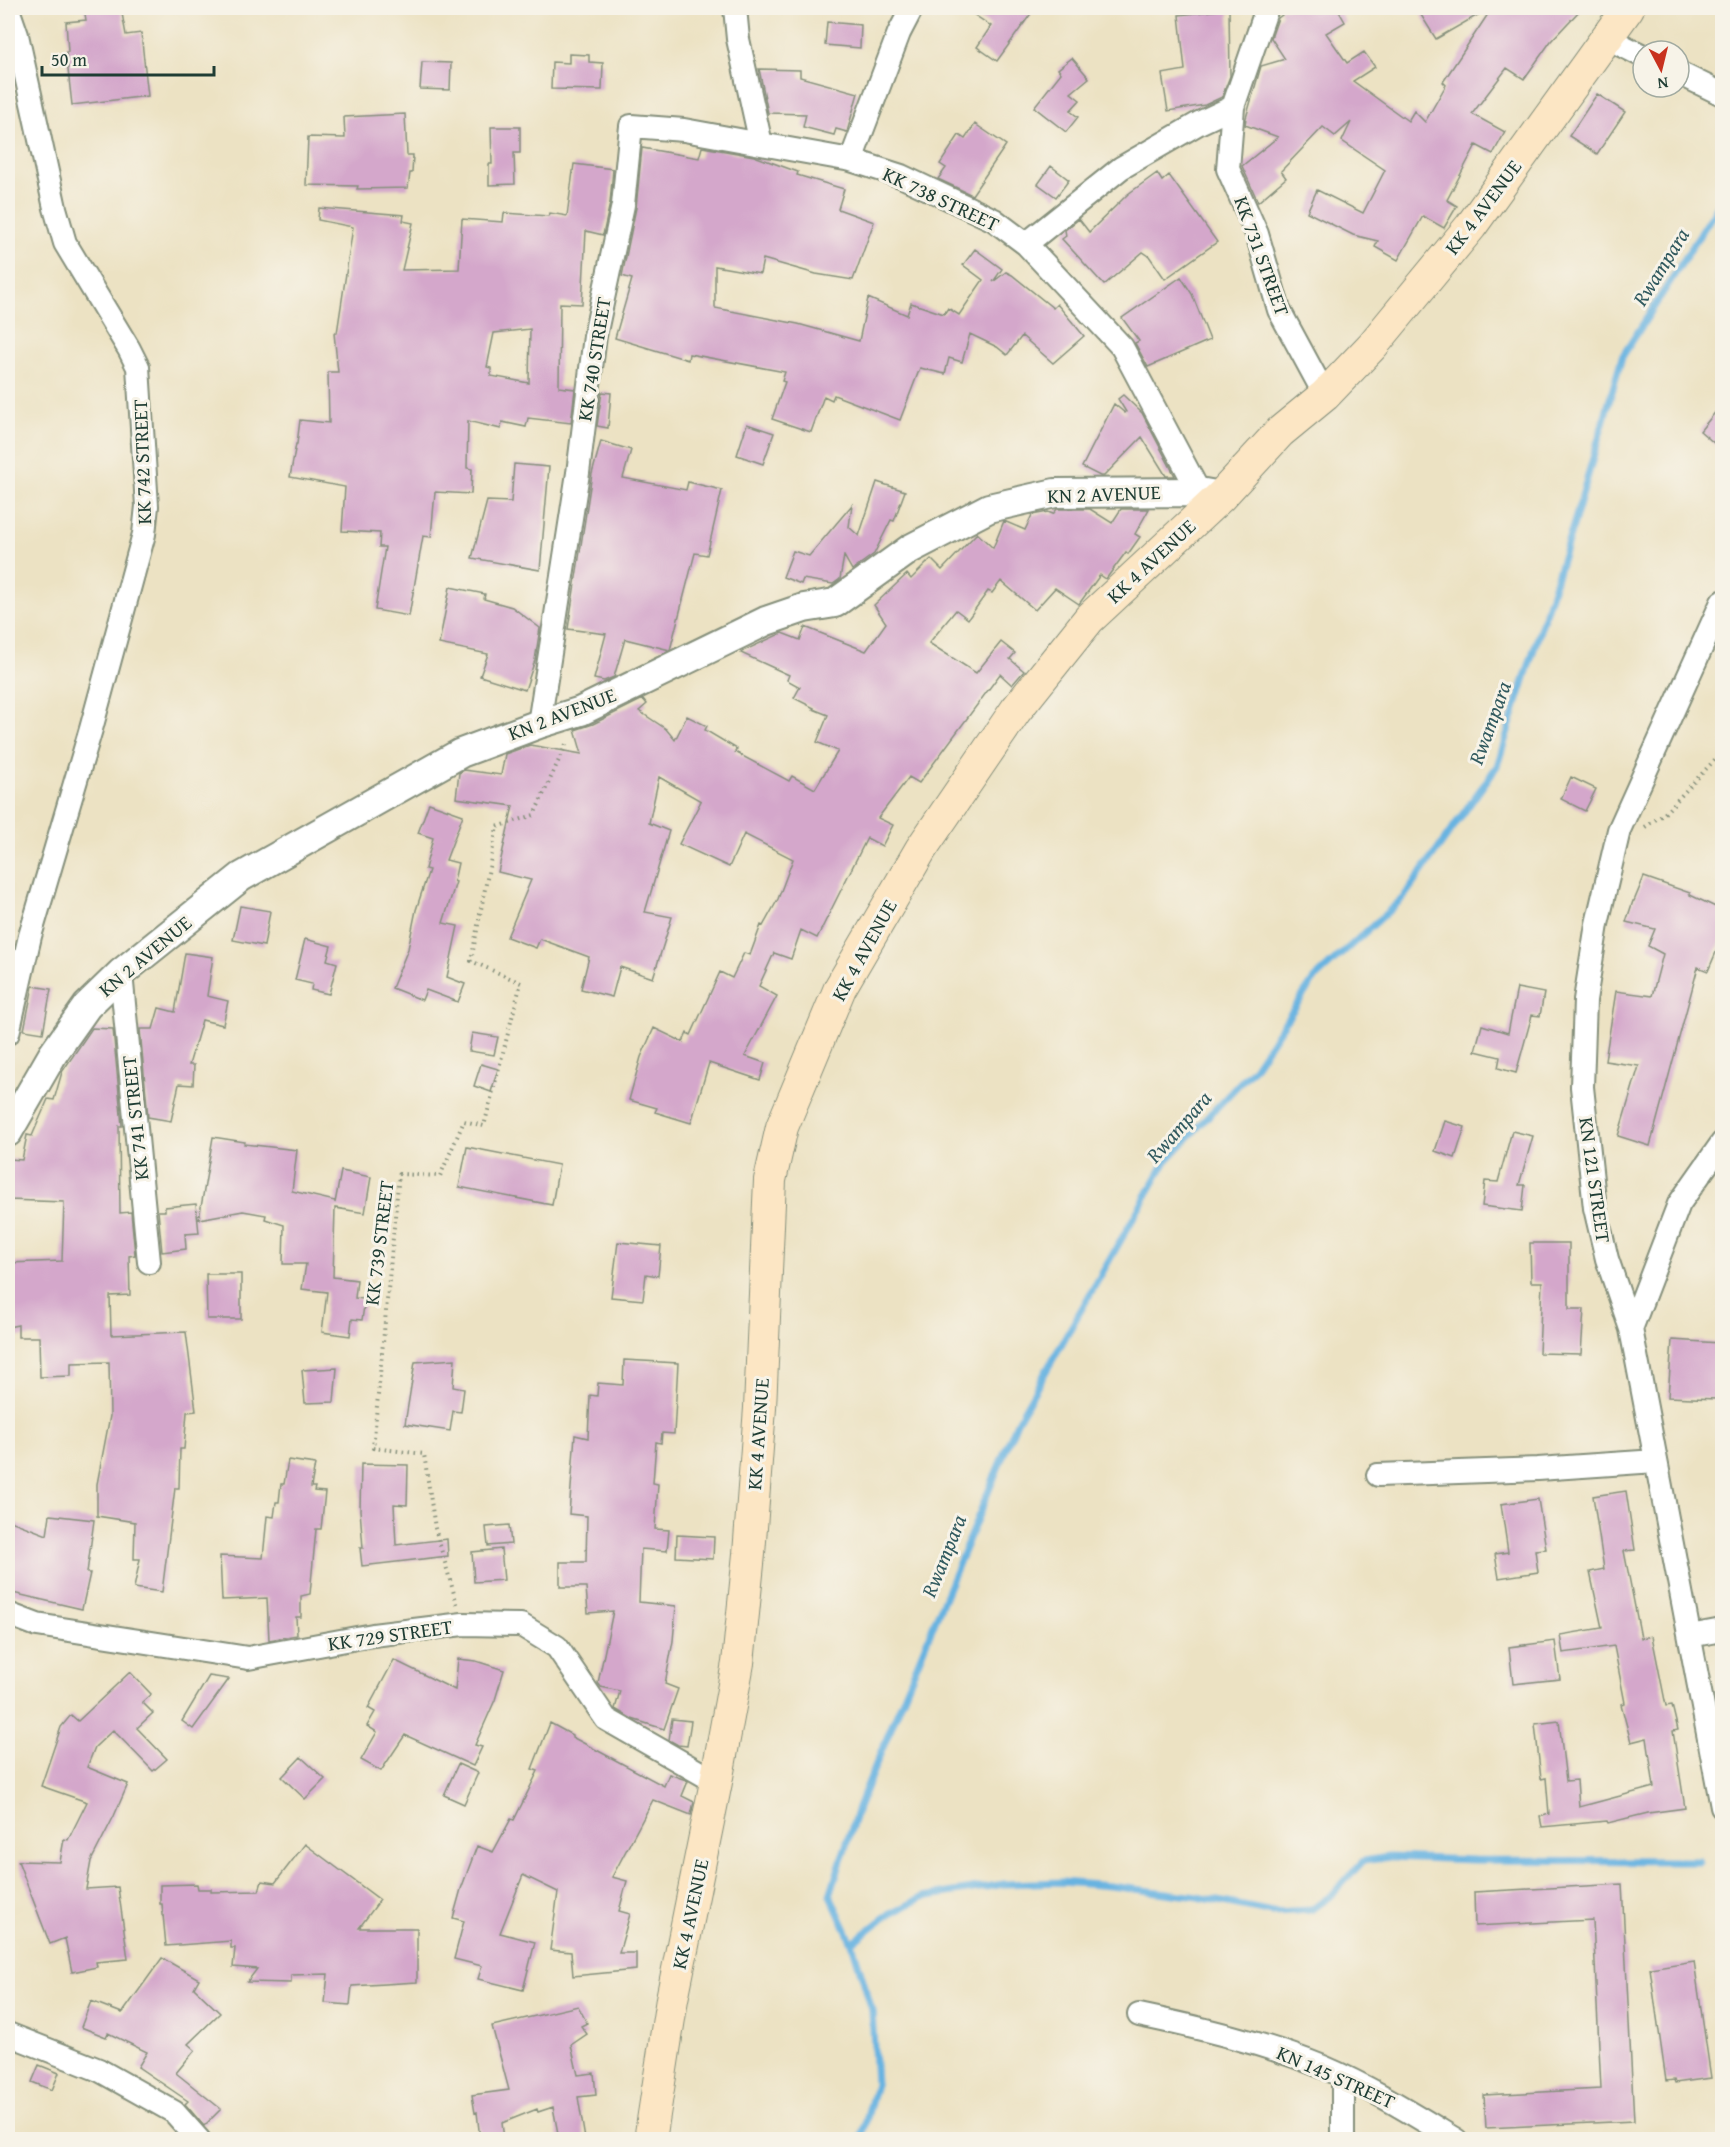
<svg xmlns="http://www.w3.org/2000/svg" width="1730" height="2147" font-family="'Gentium Book Plus',serif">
	<rect width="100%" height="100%" fill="#f7f3e8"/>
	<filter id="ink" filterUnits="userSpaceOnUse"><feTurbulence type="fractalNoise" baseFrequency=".0167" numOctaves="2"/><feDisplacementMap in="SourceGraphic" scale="12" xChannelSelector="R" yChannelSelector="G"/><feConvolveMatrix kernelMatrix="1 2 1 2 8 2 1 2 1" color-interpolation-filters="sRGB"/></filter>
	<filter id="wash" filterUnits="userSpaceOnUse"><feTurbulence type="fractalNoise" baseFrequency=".008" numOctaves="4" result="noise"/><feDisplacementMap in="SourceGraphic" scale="24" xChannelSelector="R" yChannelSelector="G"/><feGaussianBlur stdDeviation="1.35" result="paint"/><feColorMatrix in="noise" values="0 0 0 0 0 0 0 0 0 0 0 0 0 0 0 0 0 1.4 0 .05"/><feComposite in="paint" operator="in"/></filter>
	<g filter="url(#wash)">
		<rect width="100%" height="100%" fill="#ece2c3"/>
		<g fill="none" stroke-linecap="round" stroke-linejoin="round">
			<path stroke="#68b3e1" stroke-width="7" d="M852 1943 885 1917 923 1897 1004 1884 1062 1882 1110 1886 1198 1897 1273 1912 1311 1910 1333 1894 1363 1861 1389 1857 1474 1860 1699 1861
				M861 2140 876 2084 872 2010 852 1943 830 1895 858 1808 1017 1422 1166 1161 1254 1068 1314 979 1403 898 1497 766 1578 510 1622 357 1722 200"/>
		</g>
		<g id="blocks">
			<path fill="#d4a7cb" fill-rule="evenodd" d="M84 8H121L126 35 141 33 148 96 72 105 66 52H68L66 22 86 20Z
				M964 8H1035L997 61 977 47 991 26Z
				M1280 8H1337L1345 22 1326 33 1347 63 1364 52 1375 67 1353 81 1408 121 1414 111 1425 122 1446 85 1443 82 1492 8H1582L1551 41 1524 79 1507 68 1472 114 1505 132 1493 154 1476 145 1447 200 1457 206 1444 228 1423 216 1398 260 1375 247 1378 241 1353 235 1307 212 1317 190 1363 213 1385 170 1342 141 1351 122 1335 136 1323 127 1281 171 1286 178 1258 202 1242 166 1278 137 1245 125 1246 118 1261 66 1285 59 1271 38 1278 18 1282 15Z
				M1432 8H1490L1436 39 1421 15Z
				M1229 9 1230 76 1222 97 1205 105 1168 111 1162 74 1185 70 1179 15Z
				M827 22 861 25 860 48 825 45Z
				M569 54 589 55V62L603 63 602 90 551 89 552 62 569 63Z
				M1072 58 1089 78 1071 93 1080 100 1070 111 1078 117 1066 132 1034 107 1061 73 1058 69Z
				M422 62 451 63 450 90 420 89Z
				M759 69 800 70V77L858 93 847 132 836 129 834 135 803 127 806 114 768 113Z
				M1597 94 1625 112 1597 154 1569 136Z
				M405 114 407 155H413L412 173H410L408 188 357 189 358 186 306 185 308 137 345 138 344 117Z
				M975 124 1006 145 972 195 938 179 946 168 940 164 959 135 965 139Z
				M491 127H520V153H514L515 184 489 185V164H492Z
				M702 147 754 156 798 172 797 175 844 189 838 209 874 222 853 280 816 274 763 259 760 274 715 266V308L798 324 859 341 868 298 907 315 911 303 944 314 948 308 959 315 983 280 963 265 975 249 1002 269 993 282 1006 272 1012 275 1053 308 1057 304 1084 336 1053 363 1022 336 1007 355 997 347 970 334 962 362 949 358 945 374 920 368 900 420 834 395 832 400 824 396 811 432 772 419 785 382 782 381 785 372 689 354 688 360 615 338 632 279 622 276 636 208 642 148 699 158Z
				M574 164 613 169 610 203 603 235 586 231 582 304 560 303 559 387 575 389 571 423 528 418 526 427 502 422 501 429 468 421 467 468 472 469 471 494 435 492 431 537 423 536 409 616 375 610 385 547H379L380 533 342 531 345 487 290 477 296 444H297L300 420 329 423 328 372H338L334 333H337L353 227 318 220 319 208 404 215 403 221 413 223 402 270 459 269 462 219 503 222 504 213 549 216 550 213 567 216ZM530 329 529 383 491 376V368L487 367 494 333Z
				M1051 166 1069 180 1056 197 1038 184Z
				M1157 173 1162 181 1169 175 1217 242 1165 279 1149 256 1143 252 1104 285 1062 239 1066 236 1065 230 1079 219 1089 232 1128 194Z
				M1181 277 1192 294 1210 340 1148 367 1135 343 1139 341 1122 318Z
				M602 392 611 393 608 428 597 426Z
				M1123 395 1142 413 1175 476H1166L1142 437 1104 476H1100L1082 467 1114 404 1125 413 1126 412 1118 399Z
				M1722 404V450L1700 431Z
				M747 424 774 433 763 464 737 455Z
				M601 441 631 450 623 478 686 490 688 482 722 490 707 555 695 553 670 650 625 639 614 677 604 681 594 679 606 634 568 629 592 474Z
				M514 464 549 467 540 570 472 558 487 501 511 502Z
				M877 482 905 491 894 521 891 520 874 554 852 570 844 556 840 579 833 584 803 579 801 584 783 577 793 551 809 556 852 505 849 527 859 536Z
				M1057 509H1090L1112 523 1121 509H1149L1135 534 1140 537 1128 554 1126 552 1106 579 1100 575 1079 604 1055 588 1035 610 1001 581 992 593 988 591 968 619 956 610 929 643 976 673 1001 642 1015 653 1010 659 1024 671 1012 685 1000 674 919 783 909 777 878 818 893 825 882 846 867 838 817 938 801 930 791 959 774 953 759 986 777 996 745 1056 765 1063 760 1080 709 1063 691 1123 655 1112 657 1108 629 1100 641 1057 654 1028 683 1042 687 1033 691 1035 720 972 732 978 744 953 750 955 761 925 763 926 778 899 793 859 744 834 729 867 679 844 701 801 659 777 649 823 669 831 645 912 672 917 653 978 620 967 612 997 581 989 589 957 540 939 536 948 507 937 531 880 498 872 513 806 456 798 459 773 464 770 501 775 505 754 530 745 582 754 575 730 593 724 643 699 647 704 639 711 666 729 675 740 687 716 707 726 705 730 737 749 735 752 789 781 792 776 815 789 838 751 817 742 828 715 813 709 814 708 794 698 800 687 787 680 789 675 741 653 743 651 782 633 800 640 805 627 866 651 886 623 874 605 907 574 911 579 931 559 942 570 977 533 993 548 1004 521 1025 530 1032 515 1048 512 1053 514Z
				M450 587 485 594 484 599 512 607 540 628 535 660 525 690 480 676 488 654 439 644Z
				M1571 777 1596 789 1585 811 1561 799Z
				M429 803 463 815 446 860 458 863 454 881 456 882 443 923 458 926 447 977 465 984 458 1002 426 990 422 1000 392 988 408 949 416 910 429 870 425 869 433 838 418 833Z
				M1644 877 1690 893V895L1722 910V938L1708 971 1698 967 1650 1146 1618 1136 1639 1066 1605 1061 1616 991 1652 996 1663 954 1648 946 1655 929 1626 922 1633 901H1634Z
				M240 906 270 911 264 946 233 940Z
				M305 939 331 946 327 960 337 963 329 994 311 990 312 984 295 980Z
				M185 953 213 957 207 996 228 1001 223 1025 202 1020 189 1065H194L193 1085 179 1084 171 1121 148 1117 140 1029H153L159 1008 175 1012Z
				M33 986 51 989 43 1033 24 1030Z
				M1517 988 1544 993 1540 1016 1532 1015 1516 1073 1498 1068 1500 1057 1475 1051 1482 1025 1508 1033Z
				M92 1028 113 1029 122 1126H119L120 1213 131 1212 135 1255 129 1256 130 1295 110 1296 111 1335 186 1332 196 1411 187 1412 184 1449H180L179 1488H175L162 1592 134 1588 140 1559H134L135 1522 97 1516V1484L110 1416 109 1362 71 1363V1376L40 1377 39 1337H18V1325L8 1327V1263L62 1261 64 1202 9 1200 10 1159 22 1160 27 1135 32 1136 48 1099 54 1100 62 1072Z
				M472 1033 498 1037 494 1055 469 1051Z
				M481 1064 498 1069 491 1092 474 1086Z
				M1445 1121 1465 1127 1455 1158 1435 1151Z
				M1512 1131 1533 1136 1519 1185H1525L1522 1211 1482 1206 1485 1181 1498 1182Z
				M213 1137 245 1142 244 1144 297 1150 292 1191 335 1201V1203L341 1171 371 1177 365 1213 335 1208 333 1277 357 1280 355 1298 365 1299 362 1320 352 1319 350 1336 322 1332 327 1292 302 1289 306 1264H283L284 1225 265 1219 266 1215 243 1211 199 1219Z
				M467 1147 559 1165 552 1205 459 1187Z
				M196 1204 199 1233 185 1234 186 1249 162 1252 158 1211H165V1207Z
				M618 1242 661 1246 658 1276 646 1274 643 1300 611 1297Z
				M1530 1243H1569V1309H1584L1581 1354 1539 1353 1542 1282H1531Z
				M206 1274H241V1319H207Z
				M1672 1340 1720 1343 1716 1399 1668 1397Z
				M455 1359 453 1387 464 1389 461 1412 453 1411 450 1431 405 1424 415 1362Z
				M624 1360 678 1363 674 1434 662 1433 661 1443 656 1442 653 1483 658 1484 655 1529 669 1530 667 1551 641 1549 639 1602 676 1606 673 1641 665 1684 678 1689 664 1729 632 1719 615 1709 620 1691 601 1687 598 1683 613 1611 588 1613 586 1587H560V1562H586L587 1516 569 1514 575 1435 588 1438 590 1395 597 1396 598 1383 623 1385Z
				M337 1368 334 1402 305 1403 302 1370Z
				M288 1460 315 1464 311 1487H315L314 1491 325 1492 321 1529H316L310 1594 301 1596V1617H296L297 1635 269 1640 267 1598 222 1600 220 1556 263 1558 267 1516 274 1517 276 1502H279L281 1484H284Z
				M361 1464 408 1465 407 1505 394 1504 396 1545 447 1539 448 1556 362 1566 360 1548H363L360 1510Z
				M1626 1491 1635 1550 1624 1551 1641 1638 1652 1636 1666 1706 1672 1705 1678 1730 1673 1731 1685 1808 1648 1813 1608 1823 1607 1821 1542 1827 1540 1817 1549 1814 1546 1778 1541 1779 1535 1724 1559 1721 1566 1781 1577 1780 1579 1807 1654 1787 1647 1738 1631 1742 1621 1704 1625 1703 1614 1646 1563 1653 1560 1635 1602 1628 1590 1572 1604 1569 1593 1496Z
				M1538 1499 1546 1549 1535 1550 1538 1572 1499 1578 1495 1554 1508 1552 1501 1504Z
				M50 1515 94 1520 87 1573H90L82 1609 8 1592V1520L47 1535Z
				M509 1525 511 1544 488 1546 486 1527Z
				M677 1535 714 1537 713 1559 676 1557Z
				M501 1549 504 1580 474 1582 472 1552Z
				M1555 1641 1560 1679 1513 1684 1509 1647Z
				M458 1659 476 1661 504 1670 495 1700 475 1745 482 1747 473 1766 405 1735 381 1771 361 1760 377 1732 367 1726 375 1712 368 1708 394 1660 455 1690Z
				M130 1672 151 1694 142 1702 153 1713 137 1728 167 1759 153 1771 113 1730 95 1747 87 1767 128 1784 114 1816 91 1861 86 1889 118 1887 128 1959 96 1962 97 1967 72 1972 65 1938 50 1944 18 1861 60 1862 64 1839 68 1840 87 1802 41 1786 61 1727 71 1715 78 1721Z
				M209 1676 229 1679 193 1729 182 1721Z
				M672 1719 691 1721 687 1746 678 1745 669 1740Z
				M550 1723 572 1735V1737L664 1786 669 1774 686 1780 688 1781 682 1796 694 1802 691 1815 653 1800 612 1877 627 1881 619 1911 630 1914 619 1953H636V1970L573 1976 571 1952 550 1950 558 1892 523 1875 500 1933 535 1942 523 1990 478 1979 482 1966 454 1959 464 1921 453 1918 461 1889 477 1846 493 1852 511 1819 514 1820 538 1771 532 1769Z
				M301 1757 325 1779 305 1799 282 1777Z
				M458 1764 478 1773 464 1804 444 1795Z
				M305 1844 380 1900 359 1928H417V1982L352 1986 350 2005 325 2003 328 1974 291 1975V1983L247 1982 257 1969 233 1967 235 1948H231V1941L166 1946 162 1904H160V1885L197 1884 198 1889H211V1892L259 1891 262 1881 275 1883Z
				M1622 1884 1634 2121 1486 2128 1484 2095 1601 2089 1593 1920 1475 1926 1474 1892Z
				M162 1958 199 1979 194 1988 220 2013 188 2044 195 2050 176 2073 221 2109 204 2126 185 2104 188 2101 138 2067 147 2052 108 2033 106 2037 81 2027 91 2001 122 2013 124 2011Z
				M1694 1961 1711 2078 1675 2083 1674 2080 1666 2081 1650 1968Z
				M578 2006 587 2023 581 2026 587 2034 571 2045 578 2075 594 2073 596 2095 578 2097 585 2139H559L553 2107 538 2112 537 2109 502 2123 504 2139H480L477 2112 475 2113 472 2095 509 2090 492 2026Z
				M39 2065 59 2073 52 2090 32 2082Z"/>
		</g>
	</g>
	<g filter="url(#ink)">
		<use href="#blocks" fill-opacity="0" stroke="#86907c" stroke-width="1.5"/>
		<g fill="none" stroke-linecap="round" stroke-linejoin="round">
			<defs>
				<path id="minor" d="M735 8 738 39 761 144 851 160 901 176 994 220 1026 244 1122 347 1199 492
					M1267 8 1233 107 1228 169 1257 234 1279 310 1325 395
					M8 9 17 35 55 208 65 243 129 349 138 367 147 506 144 534 91 729 30 936 8 1033
					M1605 37 1643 56
					M1679 73 1722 94
					M851 160 899 33 912 8
					M1026 244 1121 168 1199 123 1233 107
					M1722 602 1619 830 1597 924 1585 1000 1582 1087 1595 1208 1607 1259 1631 1329 1722 1807
					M539 724 578 473 595 336 623 205 631 126 684 130 761 144
					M121 973 149 1262
					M1631 1329 1679 1204 1722 1143
					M1378 1475 1538 1469 1656 1461
					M8 1614 37 1625 248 1658 373 1635 463 1624 521 1625 557 1647 606 1719 716 1782
					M1690 1636 1722 1630
					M1139 2015C1201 2028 1264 2043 1323 2067 1370 2087 1413 2114 1456 2140
					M8 2034 99 2070 174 2112 199 2140
					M1343 2140V2078"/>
				<path id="tertiary" d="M8 1132 53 1054 87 1006 121 973 241 877 461 753 539 724 581 711 766 621 804 608 835 603 910 549 989 508 1055 493 1199 492 1221 496"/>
				<path id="secondary" d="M650 2140 672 1999 716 1782 738 1663 749 1554 760 1408 770 1180 782 1127 840 988 921 849 1016 710 1089 619 1221 496 1280 432 1325 395 1372 346 1471 226 1628 8"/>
			</defs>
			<use href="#minor" stroke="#86907c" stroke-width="26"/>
			<use href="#tertiary" stroke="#86907c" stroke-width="32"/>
			<use href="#secondary" stroke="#86907c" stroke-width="34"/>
			<path stroke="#86907c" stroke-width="4" stroke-dasharray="1.5 4.5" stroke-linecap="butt" d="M1645 827 1664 814 1722 752
				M457 1604 435 1528 424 1454 373 1448 399 1174 440 1176 464 1121 484 1126 521 983 471 961 497 827 534 815 567 742"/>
			<use href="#minor" stroke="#fff" stroke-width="22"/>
			<use href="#tertiary" stroke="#fff" stroke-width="28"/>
			<use href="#secondary" stroke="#fce6c4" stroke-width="32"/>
		</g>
	</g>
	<g text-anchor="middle" stroke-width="6" stroke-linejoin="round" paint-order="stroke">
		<g font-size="20" fill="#1f3d34" stroke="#f7f3e8">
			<text transform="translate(941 199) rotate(25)" y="7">KK 738 STREET</text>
			<text transform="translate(1483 207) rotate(-53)" y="7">KK 4 AVENUE</text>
			<text transform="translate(1262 256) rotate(70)" y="7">KK 731 STREET</text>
			<text transform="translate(594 359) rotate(-81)" y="7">KK 740 STREET</text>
			<text transform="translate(142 462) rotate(-92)" y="7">KK 742 STREET</text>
			<text transform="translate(1104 494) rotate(-2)" y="7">KN 2 AVENUE</text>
			<text transform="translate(1151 561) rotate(-43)" y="7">KK 4 AVENUE</text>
			<text transform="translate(562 714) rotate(-21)" y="7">KN 2 AVENUE</text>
			<text transform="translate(864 950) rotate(-61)" y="7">KK 4 AVENUE</text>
			<text transform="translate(145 956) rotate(-40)" y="7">KN 2 AVENUE</text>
			<text transform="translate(135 1118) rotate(-96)" y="7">KK 741 STREET</text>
			<text transform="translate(1595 1180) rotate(82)" y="7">KN 121 STREET</text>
			<text transform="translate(379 1243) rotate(-83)" y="7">KK 739 STREET</text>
			<text transform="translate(758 1434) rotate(-86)" y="7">KK 4 AVENUE</text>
			<text transform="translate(390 1635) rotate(-8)" y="7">KK 729 STREET</text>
			<text transform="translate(690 1914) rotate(-78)" y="7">KK 4 AVENUE</text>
			<text transform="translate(1336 2077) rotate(24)" y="7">KN 145 STREET</text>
		</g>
		<g font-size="21" font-style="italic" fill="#315a5f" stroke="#f7f3e8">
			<text transform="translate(1661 267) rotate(-58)" y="7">Rwampara</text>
			<text transform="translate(1490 723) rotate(-70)" y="7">Rwampara</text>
			<text transform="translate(1179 1127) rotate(-49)" y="7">Rwampara</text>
			<text transform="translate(944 1556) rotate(-68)" y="7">Rwampara</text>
		</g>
	</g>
	<rect width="1730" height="2147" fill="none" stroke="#f7f3e8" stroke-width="30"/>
	<g transform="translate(1661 69) rotate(173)"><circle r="28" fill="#f7f3e8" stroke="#a1aaa0" stroke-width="1.5"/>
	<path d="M0-4.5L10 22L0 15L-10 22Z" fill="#c8321e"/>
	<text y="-9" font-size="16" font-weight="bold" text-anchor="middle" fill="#1f3d34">N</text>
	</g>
	<path d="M42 66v9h172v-9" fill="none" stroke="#1f3d34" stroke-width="3"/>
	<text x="51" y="66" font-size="18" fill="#1f3d34" stroke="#f7f3e8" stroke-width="4.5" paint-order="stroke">50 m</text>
</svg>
